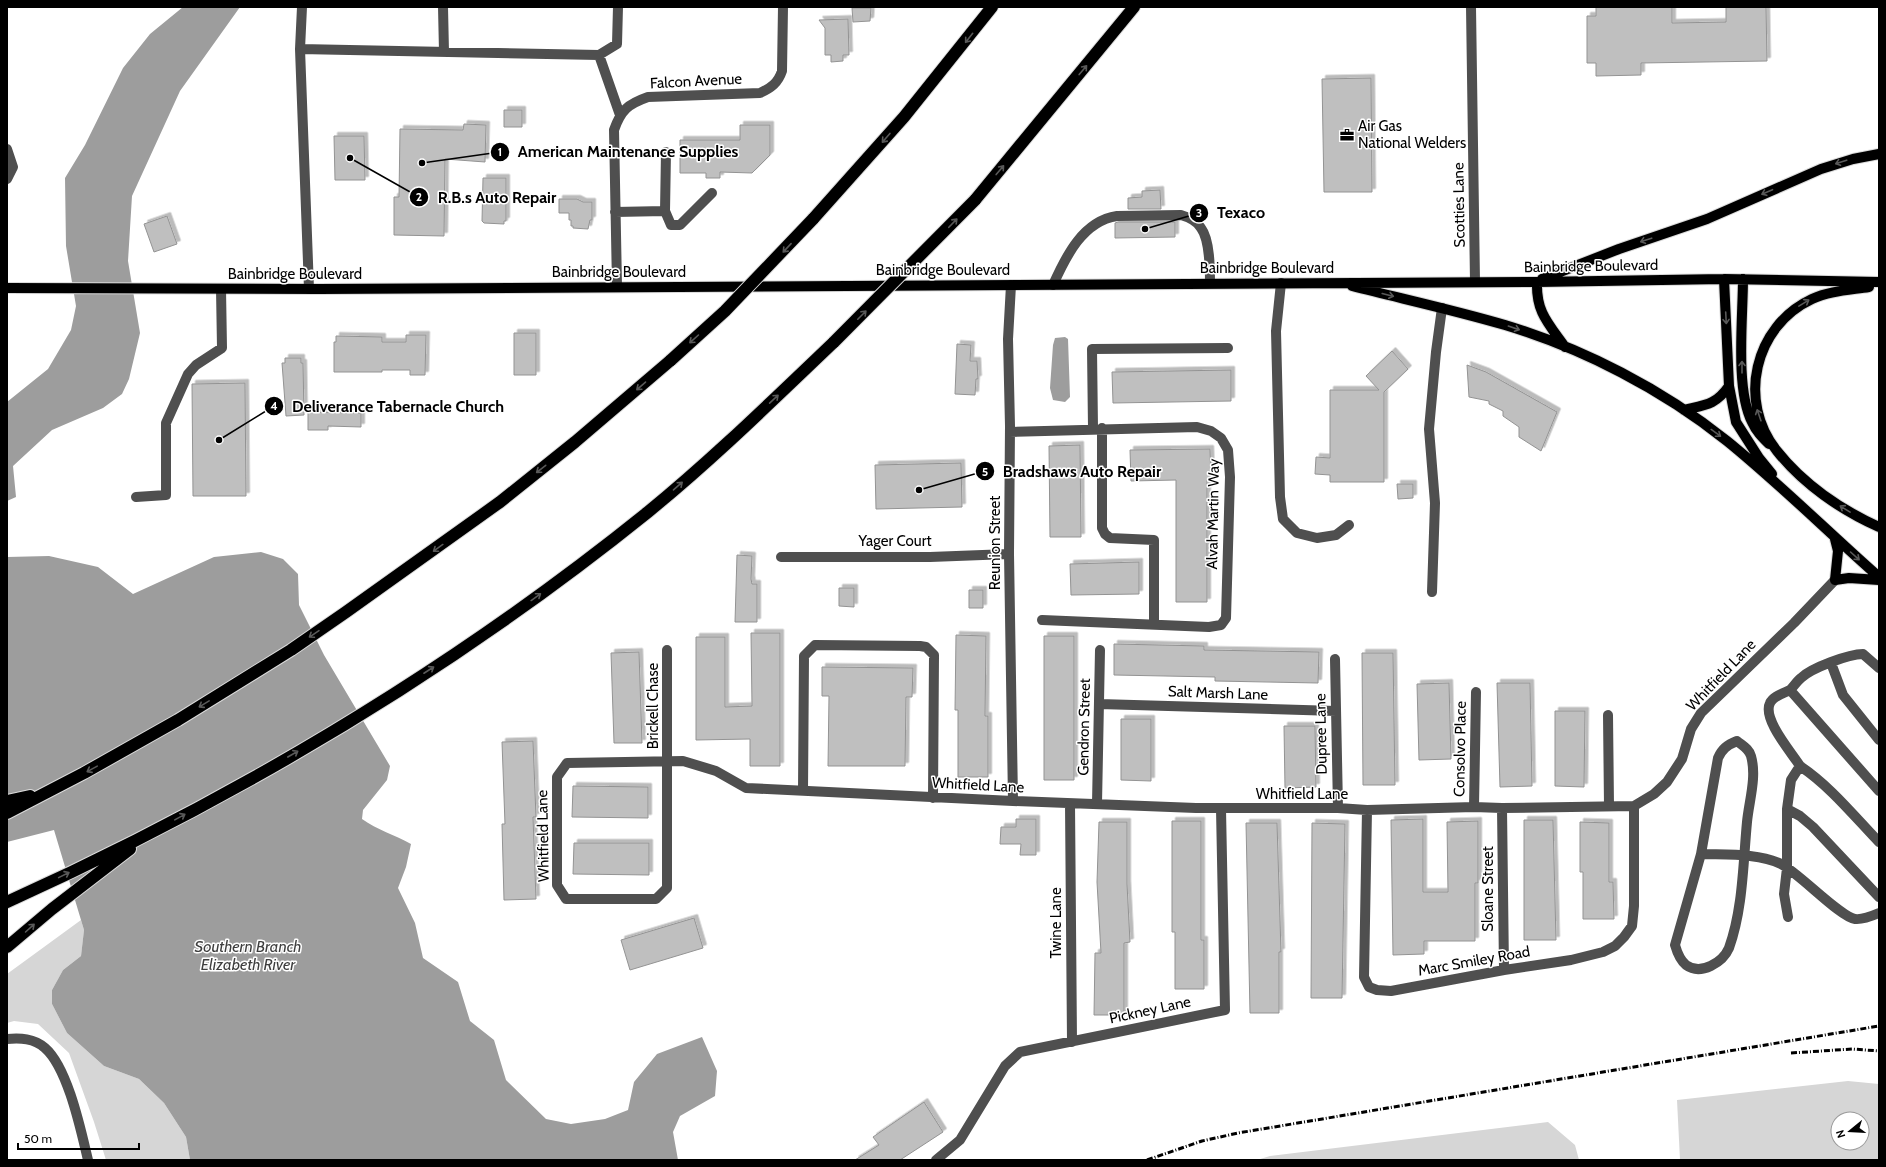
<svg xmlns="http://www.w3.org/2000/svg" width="1886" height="1167" font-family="Cabin,sans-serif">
	<defs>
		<filter id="shadow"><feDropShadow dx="3.5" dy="-3.5" stdDeviation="0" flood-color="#0004"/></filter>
	</defs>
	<rect width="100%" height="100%" fill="#fff"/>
	<path fill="#d6d6d6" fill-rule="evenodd" d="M81 920 84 930 81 956 63 970 52 990V1004L67 1033 104 1066 139 1079 164 1103 186 1137 190 1160H106L94 1122 69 1053 38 1024 14 1021 7 1023V974Z
		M1848 1081 1879 1084V1160H1680L1677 1100ZM1838 1119H1862V1143H1838Z
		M1548 1122 1575 1145 1579 1160H1257L1270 1156Z"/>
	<path fill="#9d9d9d" d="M183 7H240L180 91 132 196 128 261 140 333 129 379 122 394 103 408 52 430 13 466 16 497 7 501V402L48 369 71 330 76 306 66 246 65 178 85 145 123 68 150 34Z
		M1065 337 1068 339 1070 397 1065 402 1053 400 1050 388 1053 345 1055 338Z
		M261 552 283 559 298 574 299 605 324 655 390 766 387 780 363 810 362 819C377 830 395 835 411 844L406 867 398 888 415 923 423 958 458 982 470 1021 494 1040 506 1080 546 1119 571 1124 605 1119 628 1110 634 1082 657 1054 702 1037 717 1071 715 1096 680 1116 673 1132 678 1160H190L186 1137 164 1103 139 1079 104 1066 67 1033 52 1004V990L63 970 81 956 84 930 54 830 7 842V557L49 556 98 567 133 594 214 557Z"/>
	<path fill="#bfbfbf" stroke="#939393" filter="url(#shadow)" d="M1596 7H1672V23L1726 22V7H1766L1767 61 1641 63V75L1596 76V63H1587V16H1596Z
		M852 8H871L870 21 853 22Z
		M848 19 849 55H843V61L831 62V55H825V28L819 20Z
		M1371 78 1372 192H1324L1322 79Z
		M504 110H522V127H504Z
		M464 124 486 125 485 162 445 159 444 236 394 235V197H399L400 129 463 130Z
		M740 125H770V155L752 173 720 172V178H706V173H680V140H740Z
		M334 136H364L365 180H335Z
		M483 178H506V221H504V224L484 223 482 221Z
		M1160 190 1161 209H1128V198L1142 197V191Z
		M559 199H577L583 202H592V220H590L588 229 573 228V226H571V220H569V213H559Z
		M167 216 177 244 154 252 144 224Z
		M1118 222H1175V237L1115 238V223Z
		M514 333H536V375H514Z
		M406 335H426L425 375H410V370H382V372H334V342H336V336L382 337V342H406Z
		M957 344 971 345 970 361H977L978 379H976L975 395 955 394Z
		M1392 351 1408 369 1384 392V482H1330V475L1315 474 1316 457 1330 458V390H1379L1366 376Z
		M285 358H301V363H303L304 415 286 416 282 363H285Z
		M1467 365 1486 372 1557 412 1541 451 1519 437V427L1503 416V411L1489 404V401L1469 397Z
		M1231 370V401L1113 403 1112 372Z
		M245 383 246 496H193L192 384Z
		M308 412 361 413V427L328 426V430H308Z
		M1080 445 1081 537H1050L1049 446Z
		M1210 449 1211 480H1207V602H1176V480L1131 481 1130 450Z
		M961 463 962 507 876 509 875 465Z
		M1397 484H1413V498L1398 499Z
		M737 555 752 556 751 579 752 584H757V622H735Z
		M1139 562V594L1071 595 1070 564Z
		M839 588H854V607L839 606Z
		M969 590H983V608H969Z
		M751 633H780V766H750V739L696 740V637H725V707L752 706Z
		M956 635 986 636 985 716H988V777H958V710H955Z
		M1044 636H1074V780H1044Z
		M1114 644 1204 646V650L1319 652 1318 683 1215 681V677L1114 675Z
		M639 652 642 743H614L611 653Z
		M1362 653H1393L1395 785H1363Z
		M822 667 913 668 912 697H906L905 766H828L829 696H822Z
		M1449 683 1451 759 1419 760 1417 684Z
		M1497 683H1530L1532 786 1500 787Z
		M1555 711H1585L1584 787 1555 786Z
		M1121 719H1151V781L1121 780Z
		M1284 726H1315L1316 787 1285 788Z
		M533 741 536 817H533L536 899 504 900 502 824H505L502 742Z
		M573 786 648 787V818L572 817Z
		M1016 819H1036V855H1020L1021 844H1000L1001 827H1016Z
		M1423 819V892H1448L1447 822 1478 821V883H1475V941H1424V954L1393 955 1391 820Z
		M1524 820H1553L1556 940H1524Z
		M1172 821H1201V940H1204V989H1175V932H1172Z
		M1099 822H1127V884L1130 942 1124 943V1015H1094L1095 953H1101L1097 882Z
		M1580 822 1609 823V882H1613L1614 919H1583V872H1580Z
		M1246 823H1277L1281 952H1279V1013H1250Z
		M1312 823 1345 824 1342 998H1311Z
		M574 843H649V875L573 874Z
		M694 918 703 948 630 970 621 940Z
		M924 1102 943 1132 900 1160H855L879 1145 873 1137Z"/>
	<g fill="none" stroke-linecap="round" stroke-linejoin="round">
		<defs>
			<path id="major" d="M1542 279 1619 249 1707 219 1821 169 1853 159 1879 154
				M1743 279C1743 317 1735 389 1752 422 1756 431 1762 437 1769 444
				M1537 282C1536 312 1548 323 1565 347
				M1352 286C1403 299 1454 310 1505 325 1584 349 1662 389 1727 441 1780 484 1828 532 1879 577
				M1869 287C1850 290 1829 291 1812 299 1754 326 1737 402 1777 451 1803 484 1841 510 1879 527
				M7 288 319 289 1537 282 1724 279 1879 282
				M1729 386 1736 422 1759 458 1772 474
				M1684 410C1705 405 1716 405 1729 386L1724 279
				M1835 539 1838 551 1835 580 1849 578 1879 580"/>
			<path id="highway" d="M975 200 1134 7
				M813 219 904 117 992 7
				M7 801 30 796
				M7 813 84 773 178 720 291 650 346 612 500 502 575 442 671 360
				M7 902C235 799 453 669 648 512 713 459 773 400 834 342
				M7 947 52 909 130 849"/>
		</defs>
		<use href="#major" stroke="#dbdbdb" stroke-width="12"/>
		<use href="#highway" stroke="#dbdbdb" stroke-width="14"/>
		<path stroke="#4f4f4f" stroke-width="10" d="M302 7 300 49 309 289
			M443 7 444 52
			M1471 7 1475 282
			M300 49 599 55 617 44 618 7
			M599 55 620 115
			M7 149 13 167 7 179
			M666 152 665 211 671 225H680L712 193
			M615 212 665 211
			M1281 283 1276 331 1280 497 1283 519 1297 533 1317 538 1336 535 1349 525
			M1011 285 1008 339 1010 426 1009 554 1013 801
			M1053 285C1066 256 1083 221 1117 216L1181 215C1188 217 1197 221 1201 228 1210 240 1210 269 1210 283
			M617 286 614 130C621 110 628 104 648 97L760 93C771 88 778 83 782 71L783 7
			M1093 428 1092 349 1228 348
			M1102 428V528L1105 534 1110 538 1154 540V625
			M1010 432 1197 427 1211 431 1221 438 1228 450 1230 477 1226 618 1221 625 1209 627 1042 620
			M136 497 166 495V423L188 374 196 365 222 348 221 289
			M781 557H930L1009 554
			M1432 592 1435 503 1429 429 1436 352 1442 308
			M667 650V888L656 899H566L557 885V777L567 763 683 761 716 771 746 788 1013 801 1196 808H1338L1367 810 1474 807 1502 808 1634 806 1654 794 1667 782 1682 759 1691 729 1701 713 1794 623 1835 580
			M1335 659 1338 808
			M1831 663 1843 695 1879 740
			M1879 668 1863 654C1849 654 1811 668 1801 678 1797 681 1794 686 1790 690L1879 791
			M1790 690C1784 693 1773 696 1770 703 1762 719 1792 753 1800 766
			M1099 704 1336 711
			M1608 715 1609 805
			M803 791 804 656 815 645 920 646 926 647 934 655 933 798
			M1070 804 1072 1042
			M1097 804 1100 650
			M1474 807 1476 692
			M1502 808 1504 970
			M1787 809 1800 816 1813 827 1879 897
			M1367 810 1364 977 1369 987 1377 990 1391 991 1504 970 1571 960 1603 952 1615 946 1624 937 1632 926 1634 906V806
			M1701 854 1718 758C1722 749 1727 745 1737 741 1743 746 1749 749 1751 756 1757 777 1749 801 1747 822 1743 864 1743 909 1729 948 1723 962 1701 976 1686 965 1680 960 1677 952 1675 945L1701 854C1725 855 1759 853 1781 864 1799 873 1840 917 1855 919 1863 920 1872 916 1879 913
			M1788 917 1784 894 1787 868V809L1791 780 1800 766C1830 786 1854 816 1879 842
			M7 1039C20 1038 34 1038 45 1048 68 1068 81 1131 88 1160
			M936 1160 960 1140 1005 1066 1020 1052 1225 1010 1221 809"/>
		<use href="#major" stroke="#000" stroke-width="10"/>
		<use href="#highway" stroke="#000" stroke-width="12"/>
		<path stroke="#000" stroke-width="3" stroke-dasharray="6 2 1 2" stroke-linecap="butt" d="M1791 1053 1852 1049 1879 1051
			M1147 1160 1202 1141 1238 1133 1879 1026"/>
		<defs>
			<path id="highway-bridge" d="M834 342 975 200
				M671 360 725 311 813 219"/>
		</defs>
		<use href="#highway-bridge" stroke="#dbdbdb" stroke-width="14" stroke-linecap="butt"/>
		<use href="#highway-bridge" stroke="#000" stroke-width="12"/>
	</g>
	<defs><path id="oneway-shaft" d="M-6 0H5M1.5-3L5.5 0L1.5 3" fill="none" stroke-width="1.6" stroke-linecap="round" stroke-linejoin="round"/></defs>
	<g stroke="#595959">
		<use href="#oneway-shaft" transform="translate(969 38) rotate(128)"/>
		<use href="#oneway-shaft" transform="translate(1083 70) rotate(-50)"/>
		<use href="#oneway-shaft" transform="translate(886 138) rotate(131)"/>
		<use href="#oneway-shaft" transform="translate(1841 162) rotate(162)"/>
		<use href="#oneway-shaft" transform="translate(1000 170) rotate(-50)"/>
		<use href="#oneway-shaft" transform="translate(1767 192) rotate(157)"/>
		<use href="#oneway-shaft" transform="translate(953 223) rotate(-46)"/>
		<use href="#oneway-shaft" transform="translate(1646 240) rotate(162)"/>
		<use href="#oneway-shaft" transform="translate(787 248) rotate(133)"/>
		<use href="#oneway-shaft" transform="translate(1388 295) rotate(14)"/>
		<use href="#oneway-shaft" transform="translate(1804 303) rotate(-31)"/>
		<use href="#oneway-shaft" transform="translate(862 315) rotate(-45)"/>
		<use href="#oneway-shaft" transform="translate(1726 318) rotate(87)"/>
		<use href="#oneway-shaft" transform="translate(1514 328) rotate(19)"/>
		<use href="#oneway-shaft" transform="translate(694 339) rotate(138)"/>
		<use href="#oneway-shaft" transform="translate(1742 367) rotate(-90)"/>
		<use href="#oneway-shaft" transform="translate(641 386) rotate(139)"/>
		<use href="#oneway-shaft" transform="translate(774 399) rotate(-43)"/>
		<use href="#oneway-shaft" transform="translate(1759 415) rotate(-109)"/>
		<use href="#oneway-shaft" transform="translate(1716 433) rotate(36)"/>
		<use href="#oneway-shaft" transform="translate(541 469) rotate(142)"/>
		<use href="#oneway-shaft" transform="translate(678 486) rotate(-41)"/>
		<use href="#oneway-shaft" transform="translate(1845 509) rotate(-148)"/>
		<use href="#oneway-shaft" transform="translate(438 548) rotate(144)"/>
		<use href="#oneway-shaft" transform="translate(1855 556) rotate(42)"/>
		<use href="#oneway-shaft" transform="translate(536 597) rotate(-36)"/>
		<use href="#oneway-shaft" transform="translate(314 634) rotate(146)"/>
		<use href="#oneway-shaft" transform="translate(429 670) rotate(-33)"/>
		<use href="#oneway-shaft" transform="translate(204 704) rotate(149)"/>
		<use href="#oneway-shaft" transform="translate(293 754) rotate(-30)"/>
		<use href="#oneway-shaft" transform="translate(92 769) rotate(151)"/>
		<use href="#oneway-shaft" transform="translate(180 817) rotate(-29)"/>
		<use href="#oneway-shaft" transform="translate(64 875) rotate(-26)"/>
		<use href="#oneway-shaft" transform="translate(30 928) rotate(-42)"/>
	</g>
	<defs>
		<symbol id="office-bare" viewBox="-9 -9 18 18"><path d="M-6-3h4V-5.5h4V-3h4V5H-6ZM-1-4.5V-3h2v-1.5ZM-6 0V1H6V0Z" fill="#000" stroke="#fff" stroke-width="2.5" paint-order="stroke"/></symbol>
	</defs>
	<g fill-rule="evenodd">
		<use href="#office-bare" x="1337" y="125" width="20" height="20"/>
	</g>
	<g text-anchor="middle" stroke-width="3" stroke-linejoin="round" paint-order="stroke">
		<g font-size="15" fill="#000" stroke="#fff">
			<text transform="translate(696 81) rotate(-3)" y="5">Falcon Avenue</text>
			<text transform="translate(1459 205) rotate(-91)" y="5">Scotties Lane</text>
			<text transform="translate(1591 266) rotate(-1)" y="5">Bainbridge Boulevard</text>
			<text x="1267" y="273">Bainbridge Boulevard</text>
			<text x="943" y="275">Bainbridge Boulevard</text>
			<text x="619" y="277">Bainbridge Boulevard</text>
			<text x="295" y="279">Bainbridge Boulevard</text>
			<text transform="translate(1213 514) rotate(-89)" y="5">Alvah Martin Way</text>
			<text x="895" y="546">Yager Court</text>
			<text transform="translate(995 543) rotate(-90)" y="5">Reunion Street</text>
			<text transform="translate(1721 675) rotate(-46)" y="5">Whitfield Lane</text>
			<text transform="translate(1218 693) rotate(2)" y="5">Salt Marsh Lane</text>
			<text transform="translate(653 706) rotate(-90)" y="5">Brickell Chase</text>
			<text transform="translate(1084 727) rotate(-89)" y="5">Gendron Street</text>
			<text transform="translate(1321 734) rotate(-91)" y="5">Dupree Lane</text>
			<text transform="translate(1460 749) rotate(-89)" y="5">Consolvo Place</text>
			<text transform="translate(978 785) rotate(3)" y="5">Whitfield Lane</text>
			<text x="1302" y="799">Whitfield Lane</text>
			<text transform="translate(543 836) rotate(-91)" y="5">Whitfield Lane</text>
			<text transform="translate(1488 889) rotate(-90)" y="5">Sloane Street</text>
			<text transform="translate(1056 923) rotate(-90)" y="5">Twine Lane</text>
			<text transform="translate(1474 961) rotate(-10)" y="5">Marc Smiley Road</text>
			<text transform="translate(1150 1010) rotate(-12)" y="5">Pickney Lane</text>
		</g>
		<g font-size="15" fill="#000" stroke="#fff" text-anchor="start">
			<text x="1358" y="131">Air Gas<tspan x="1358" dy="17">National Welders</tspan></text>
		</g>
		<g font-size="16" font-style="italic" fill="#3e3e3e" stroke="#fff">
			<text x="248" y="952">Southern Branch<tspan x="248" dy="18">Elizabeth River</tspan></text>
		</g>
	</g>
	<path fill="none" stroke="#000" stroke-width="1.5" d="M422 163L500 152M350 158L419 197M1145 229L1199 213M219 440L274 406M919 490L985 471"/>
	<g fill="#000" stroke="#fff" stroke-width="1.5">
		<circle cx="422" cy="163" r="4"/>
		<circle cx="350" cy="158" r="4"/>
		<circle cx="1145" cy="229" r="4"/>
		<circle cx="219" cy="440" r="4"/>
		<circle cx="919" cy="490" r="4"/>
		<circle cx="500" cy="152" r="10"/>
		<circle cx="419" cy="197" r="10"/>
		<circle cx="1199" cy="213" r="10"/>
		<circle cx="274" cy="406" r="10"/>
		<circle cx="985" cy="471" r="10"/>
	</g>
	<g font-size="12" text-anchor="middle" font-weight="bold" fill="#fff">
		<text x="500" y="156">1</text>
		<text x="419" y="201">2</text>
		<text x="1199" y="217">3</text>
		<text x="274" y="410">4</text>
		<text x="985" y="476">5</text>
	</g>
	<g font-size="16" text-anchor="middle" font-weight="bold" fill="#000" stroke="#fff" stroke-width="3" stroke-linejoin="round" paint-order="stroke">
		<text x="628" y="157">American Maintenance Supplies</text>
		<text x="497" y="203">R.B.s Auto Repair</text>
		<text x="1241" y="218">Texaco</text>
		<text x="398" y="412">Deliverance Tabernacle Church</text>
		<text x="1082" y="477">Bradshaws Auto Repair</text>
	</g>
	<rect width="1886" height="1167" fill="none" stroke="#000000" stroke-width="16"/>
	<g transform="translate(1850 1131) rotate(252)"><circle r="19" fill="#ffffff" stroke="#999999"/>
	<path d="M0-3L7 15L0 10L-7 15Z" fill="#000000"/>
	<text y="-6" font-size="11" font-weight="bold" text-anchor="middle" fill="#000000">N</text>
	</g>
	<path d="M18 1143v6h121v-6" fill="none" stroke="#000000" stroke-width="2"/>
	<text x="24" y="1143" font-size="12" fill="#000000" stroke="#ffffff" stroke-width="3" paint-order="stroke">50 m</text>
</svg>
